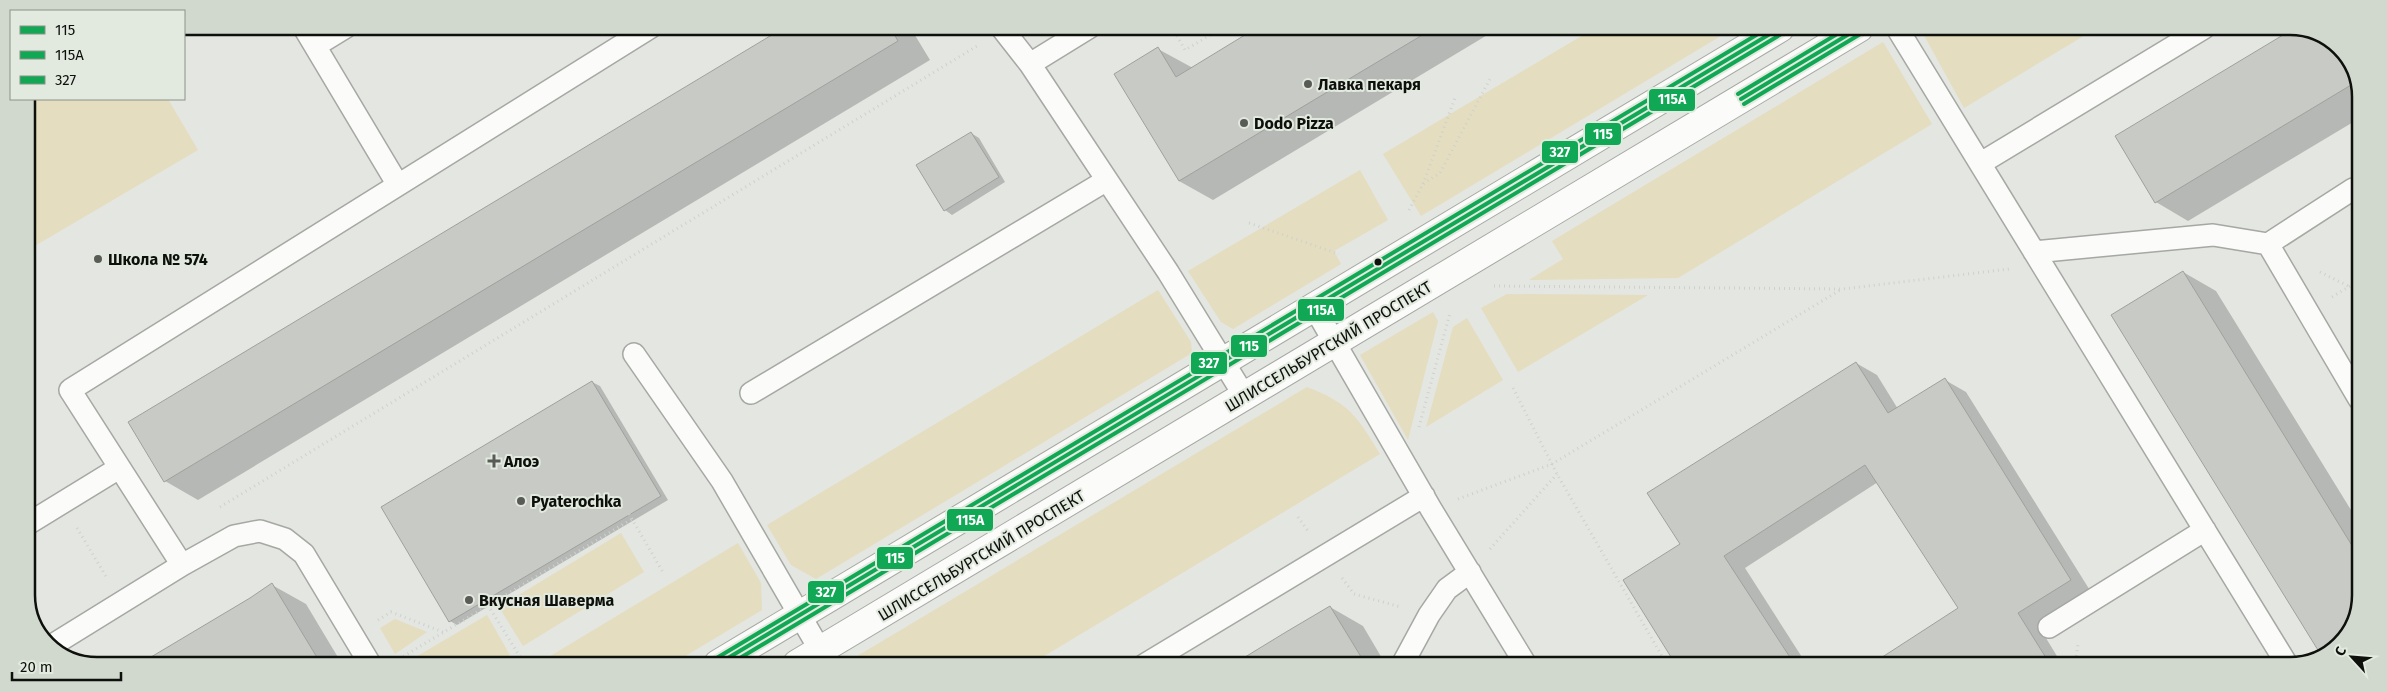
<svg xmlns="http://www.w3.org/2000/svg" width="2387" height="692" font-family="'Fira Sans',sans-serif">
	<rect width="100%" height="100%" fill="#e3e6e1"/>
	<path fill="#e4ddbf" d="M1595 28H1734L1421 216 1383 154Z
		M1920 28H2097L1964 108Z
		M1883 42 1932 124 1678 278 1529 280 1563 259 1552 241Z
		M26 99H168L198 150 33 247 26 236Z
		M1360 170 1388 220 1334 251 1341 264 1233 329 1221 322 1188 271Z
		M1158 290 1191 342 1192 353 816 579 791 565 767 525Z
		M1507 294 1648 295 1518 372 1481 308Z
		M1433 312 1438 321 1408 440 1360 355Z
		M1467 318 1503 380 1426 427 1453 327Z
		M1307 387C1349 403 1357 416 1380 454L1031 664H844Z
		M621 533 644 572 523 646 499 607Z
		M738 543 761 583 762 610 672 664H537Z
		M487 615 510 655 494 664H404Z
		M395 619 427 632 395 654 380 628Z"/>
	<path fill="#0003" d="M787 27H910L930 60 198 500 165 481 130 422Z
		M1260 27 1499 28 1213 200 1179 181 1158 49 1193 68Z
		M2296 29H2308L2343 51 2361 92 2360 118 2188 221 2156 202 2116 137Z
		M971 133 979 138 1005 182 952 215 945 210Z
		M2183 272 2216 291 2359 523 2358 613 2333 651 2322 655 2113 315Z
		M1856 363 1877 375 1898 409 1945 380 1966 392 2091 592 2038 625 2063 666 1872 665 1959 609 1878 482 1745 568 1807 665H1678L1625 581 1681 545Z
		M592 382 600 386 668 500 457 625 450 621Z
		M272 585 306 604 342 664 143 663Z
		M1330 607 1363 626 1386 665H1235Z"/>
	<path fill="#c8cac6" stroke="#9fa19d" d="M785 27H890L898 41 164 482 128 422Z
		M1258 27 1434 28 1179 181 1114 74 1158 47 1176 77Z
		M2293 29H2308L2343 51 2356 82 2155 203 2115 136Z
		M971 132 999 177 944 211 916 165Z
		M2183 271 2359 557 2358 613 2333 651 2321 655 2111 315Z
		M1856 362 1888 413 1945 378 2071 580 2018 613 2048 661 2041 665H1870L1958 608 1865 465 1724 556 1795 665H1676L1623 580 1680 544 1647 493Z
		M592 381 661 496 449 622 381 507Z
		M272 583 321 664 141 663 250 598Z
		M1330 606 1366 665H1232L1286 632Z"/>
	<g fill="none" stroke-linecap="round" stroke-linejoin="round">
		<defs>
			<path id="lane" d="M303 26 315 46
				M346 27 315 46 398 185
				M1001 27 1030 64 1168 272 1245 397
				M1897 28 2288 666
				M1030 64 1090 27
				M1981 163 2204 28
				M2268 244 2359 399
				M2034 252 2213 235 2268 244 2353 189
				M1314 307 1431 509 1526 665
				M634 354 722 481 820 650
				M751 393 1107 180
				M26 525 119 468
				M2049 627 2205 530
				M51 646 182 565
				M370 664 304 554 285 539 260 531 234 536 182 565 70 390 651 27
				M1144 665 1424 496
				M1402 665 1429 615 1447 589 1470 572"/>
			<path id="primary" d="M718 664 1780 28
				M797 664 1859 28"/>
		</defs>
		<use href="#lane" stroke="#a5a8a3" stroke-width="24"/>
		<use href="#primary" stroke="#a5a8a3" stroke-width="30"/>
		<path stroke="#d0d1cf" stroke-width="3" stroke-dasharray="1 4" stroke-linecap="butt" d="M1172 27 1185 50 1224 27
			M1423 184 1455 98
			M1409 210 1423 184 1440 173 1491 77
			M1249 223 1339 254
			M2320 272 2360 292
			M1494 286 1843 289 2009 269
			M2332 297 2360 280
			M1513 388 1557 474 1667 665
			M1419 427 1450 313
			M1458 499 1552 464 1842 289
			M220 507 977 46
			M629 514 664 574
			M1298 517 1308 531
			M77 528 107 578
			M1490 549 1557 474
			M1342 578 1354 594 1401 607
			M488 605 522 660
			M378 620 391 612 443 632
			M399 659 632 519
			M2075 666 2078 644"/>
		<use href="#lane" stroke="#fbfbfa" stroke-width="21"/>
		<use href="#primary" stroke="#fbfbfa" stroke-width="28"/>
		<defs>
			<path id="bus-1" d="M1741 99 1859 28
				M718 664 1780 28"/>
			<path id="bus-2" d="M1744 104 1862 33
				M730 664 1783 33"/>
			<path id="bus-3" d="M1738 94 1847 28
				M715 659 1768 28"/>
		</defs>
		<use href="#bus-1" stroke="#e2e9de" stroke-width="8"/>
		<use href="#bus-2" stroke="#e2e9de" stroke-width="8"/>
		<use href="#bus-3" stroke="#e2e9de" stroke-width="8"/>
		<use href="#bus-1" stroke="#10a855" stroke-width="4"/>
		<use href="#bus-2" stroke="#10a855" stroke-width="4"/>
		<use href="#bus-3" stroke="#10a855" stroke-width="4"/>
	</g>
	<g fill="#595b57" stroke="#e2e9de" stroke-width="2">
		<circle cx="1308" cy="84" r="5"/>
		<circle cx="1244" cy="123" r="5"/>
		<circle cx="98" cy="259" r="5"/>
		<path d="M491.5 453.5h5v5h5v5h-5v5h-5v-5h-5v-5h5z"/>
		<circle cx="521" cy="501" r="5"/>
		<circle cx="469" cy="600" r="5"/>
	</g>
	<circle fill="#0e100c" stroke="#e2e9de" stroke-width="2" cx="1378" cy="262" r="4.5"/>
	<g text-anchor="middle" stroke-width="4" stroke-linejoin="round" paint-order="stroke">
		<g font-size="16" font-weight="bold" fill="#0e100c" stroke="#e2e9de" text-anchor="start">
			<text x="1318" y="90">Лавка пекаря</text>
			<text x="1254" y="129">Dodo Pizza</text>
			<text x="108" y="265">Школа № 574</text>
			<text x="504" y="467">Алоэ</text>
			<text x="531" y="507">Pyaterochka</text>
			<text x="479" y="606">Вкусная Шаверма</text>
		</g>
		<g font-size="16" fill="#0e100c" stroke="#e2e9de">
			<text transform="translate(1328 346) rotate(-31)" y="6">ШЛИССЕЛЬБУРГСКИЙ ПРОСПЕКТ</text>
			<text transform="translate(981 555) rotate(-31)" y="6">ШЛИССЕЛЬБУРГСКИЙ ПРОСПЕКТ</text>
		</g>
	</g>
	<path d="M0 0H2387V692H0ZM97 35H2290A62 62 0 0 1 2352 97V595A62 62 0 0 1 2290 657H97A62 62 0 0 1 35 595V97A62 62 0 0 1 97 35Z" fill="#d1d8cd" fill-rule="evenodd"/>
	<path fill="none" stroke="#0e100c" stroke-width="2.5" d="M97 35H2290A62 62 0 0 1 2352 97V595A62 62 0 0 1 2290 657H97A62 62 0 0 1 35 595V97A62 62 0 0 1 97 35Z"/>
	<g stroke="#e2e9de" stroke-width="2">
		<rect x="1648" y="88" width="48" height="24" rx="5" fill="#10a855"/>
		<rect x="1584" y="122" width="38" height="24" rx="5" fill="#10a855"/>
		<rect x="1541" y="140" width="38" height="24" rx="5" fill="#10a855"/>
		<rect x="1297" y="298" width="48" height="24" rx="5" fill="#10a855"/>
		<rect x="1230" y="334" width="38" height="24" rx="5" fill="#10a855"/>
		<rect x="1190" y="351" width="38" height="24" rx="5" fill="#10a855"/>
		<rect x="946" y="508" width="48" height="24" rx="5" fill="#10a855"/>
		<rect x="876" y="546" width="38" height="24" rx="5" fill="#10a855"/>
		<rect x="807" y="580" width="38" height="24" rx="5" fill="#10a855"/>
	</g>
	<g font-size="14" text-anchor="middle" font-weight="bold" fill="#fff">
		<text x="1672" y="104">115А</text>
		<text x="1603" y="139">115</text>
		<text x="1560" y="157">327</text>
		<text x="1321" y="315">115А</text>
		<text x="1249" y="351">115</text>
		<text x="1209" y="368">327</text>
		<text x="970" y="525">115А</text>
		<text x="895" y="563">115</text>
		<text x="826" y="597">327</text>
	</g>
	<rect x="10" y="10" width="175" height="90" fill="#e2e9de" stroke="#8d928a"/>
	<rect x="20" y="26" width="25" height="8" fill="#10a855" stroke="#8d928a"/>
	<text x="55" y="35" font-size="15" fill="#0e100c">115</text>
	<rect x="20" y="51" width="25" height="8" fill="#10a855" stroke="#8d928a"/>
	<text x="55" y="60" font-size="15" fill="#0e100c">115А</text>
	<rect x="20" y="76" width="25" height="8" fill="#10a855" stroke="#8d928a"/>
	<text x="55" y="85" font-size="15" fill="#0e100c">327</text>
	<g transform="translate(2352 657) rotate(296)" stroke="#e2e9de" stroke-width="4" paint-order="stroke">
	<path d="M0-4L9 19L0 12L-9 19Z" fill="#0e100c"/>
	<text y="-8" font-size="14" font-weight="bold" text-anchor="middle" fill="#0e100c">С</text>
	</g>
	<path d="M12 672v8h109v-8" fill="none" stroke="#0e100c" stroke-width="2.5"/>
	<text x="20" y="672" font-size="15" fill="#0e100c" stroke="#e2e9de" stroke-width="4" paint-order="stroke">20 m</text>
</svg>
